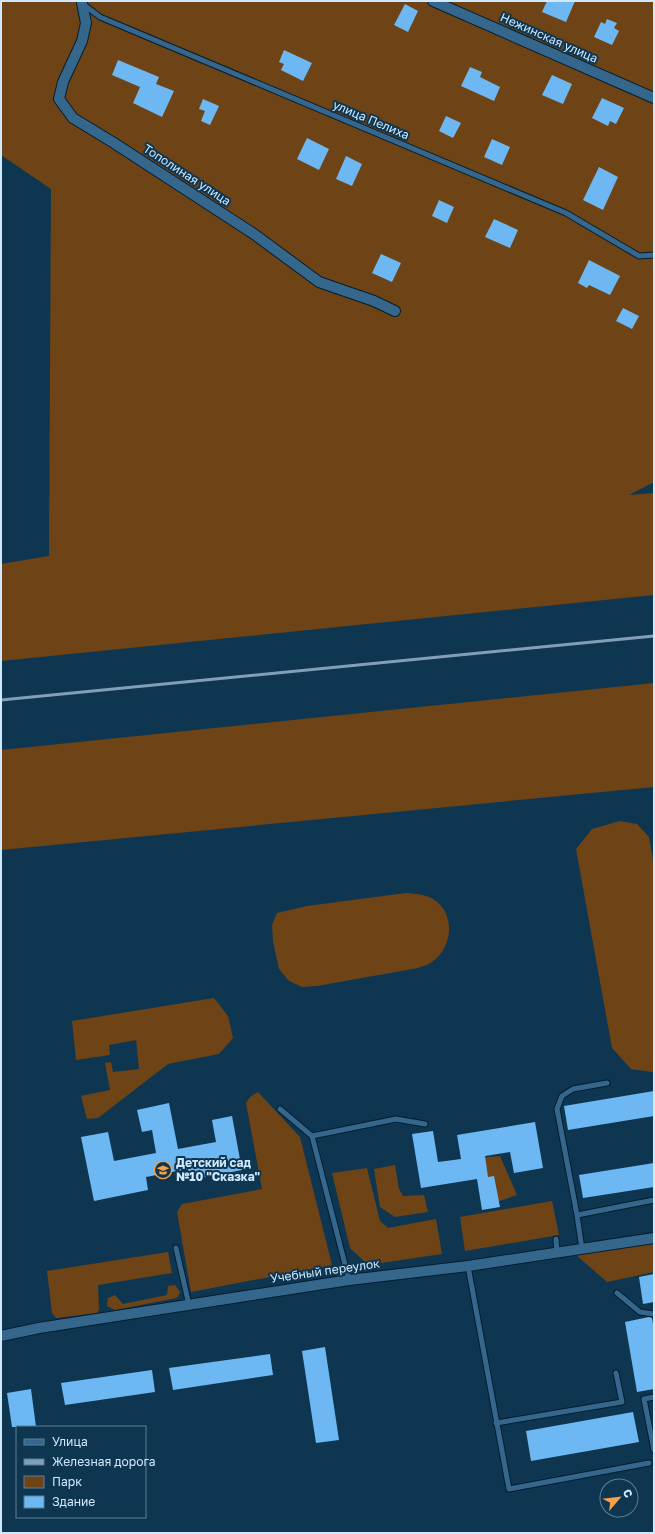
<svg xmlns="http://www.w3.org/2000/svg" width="655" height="1534" font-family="'Golos Text',sans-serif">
	<rect width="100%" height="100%" fill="#0f3651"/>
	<path fill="#6e4416" d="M1 1H654V482L629 495 654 493V595L1 661V564L49 556 51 189 1 155Z
		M654 683V787L1 850V750Z
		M620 821 637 824 649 837 654 866V1071L652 1072 631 1069 612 1048 576 849 592 829Z
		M406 893C416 894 424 894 433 899 456 913 453 948 432 962 428 965 422 966 418 968L317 986 302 987 289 981 279 969 273 941 272 925 277 913 307 906Z
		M214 998 228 1016 233 1038 219 1054 168 1064 98 1118 87 1119 81 1096 110 1090 105 1063 111 1062 113 1072 139 1069 136 1040 109 1045 110 1055 76 1060 72 1021Z
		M258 1092 300 1137 332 1265 191 1292 177 1212 182 1204 262 1189 246 1103 250 1097Z
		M500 1156 517 1195 491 1204 479 1158Z
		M395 1165 399 1189 403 1196 424 1195 428 1212 395 1217 380 1207 374 1169Z
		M367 1168 380 1221 388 1228 436 1219 442 1254 368 1265 350 1248 332 1173Z
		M552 1201 559 1235 465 1251 460 1217Z
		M654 1241V1272L607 1282 575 1254Z
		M168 1252 172 1273 98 1285 99 1310 97 1313 56 1318 52 1313 47 1271Z
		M175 1285 180 1292 177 1298 115 1310 107 1306 108 1298 115 1295 123 1304 167 1295 168 1286Z"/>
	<path fill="#6db8f3" d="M547 1H575L566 22 542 12Z
		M405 4 418 11 408 32 394 25Z
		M607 19 617 23 614 28 619 31 612 45 594 37 601 22 605 24Z
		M284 50 312 63 303 81 281 70 284 64 279 62Z
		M118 60 159 77 156 84 174 91 162 117 133 103 140 87 112 75Z
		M470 67 482 72 480 77 500 87 494 101 461 86Z
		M552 75 572 84 563 104 542 95Z
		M602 98 624 108 616 124 610 121 608 126 592 118Z
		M203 99 219 106 210 125 201 121 205 111 199 109Z
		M446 116 461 123 453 138 439 131Z
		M307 138 329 149 319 170 297 159Z
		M492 139 510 147 502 165 484 157Z
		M346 156 362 164 352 186 336 179Z
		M599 167 618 177 603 210 583 200Z
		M439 200 454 207 447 223 432 216Z
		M494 219 518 230 510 248 485 237Z
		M381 254 401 263 392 282 372 273Z
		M589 260 620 276 610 295 589 285 587 288 578 283Z
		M623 308 639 316 632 329 616 321Z
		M654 1091V1116L568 1130 564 1106Z
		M169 1103 178 1149 216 1142 212 1120 232 1116 242 1170 191 1180 188 1169 146 1177 148 1190 94 1201 81 1137 108 1132 114 1161 156 1153 152 1130 142 1132 137 1110Z
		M535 1122 543 1168 514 1173 510 1152 485 1156 488 1177 494 1176 500 1207 482 1210 477 1179 421 1188 412 1134 433 1131 438 1162 461 1159 457 1135Z
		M654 1163V1187L583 1198 579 1175Z
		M654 1274V1302L643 1304 639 1277Z
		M649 1317 652 1318 654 1330V1389L637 1392 625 1322Z
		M325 1347 339 1440 316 1443 302 1351Z
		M270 1354 273 1375 173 1390 169 1368Z
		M152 1370 155 1392 65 1405 61 1383Z
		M31 1389 36 1427H12L7 1393Z
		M633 1412 639 1442 531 1461 526 1431Z"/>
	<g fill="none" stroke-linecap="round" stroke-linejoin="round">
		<defs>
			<path id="service" d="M83 4 100 17 566 213 639 256 654 255
				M280 1109 312 1136
				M577 1215 557 1109 562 1096 573 1089 607 1083
				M556 1239 557 1253
				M176 1248 189 1305
				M582 1249 577 1215 654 1200
				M468 1266 509 1489 649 1463
				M349 1280 312 1136 396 1119 425 1124
				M617 1293 640 1312 654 1314
				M496 1423 622 1402 616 1373
				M654 1450 644 1399 654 1397"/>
			<path id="minor" d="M433 1 654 98
				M82 3 86 23 82 41 63 82 59 99 73 118 114 143 254 234 319 282 374 301 395 311
				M1 1336 39 1328 349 1280 468 1266 654 1238"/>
		</defs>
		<use href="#service" stroke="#031d2f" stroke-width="7"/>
		<use href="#minor" stroke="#031d2f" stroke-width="12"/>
		<use href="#service" stroke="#35678d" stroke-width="5"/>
		<use href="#minor" stroke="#35678d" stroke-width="10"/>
		<path stroke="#81a0b8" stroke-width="3" d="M1 700 654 636"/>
	</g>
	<defs>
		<symbol id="school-ring" viewBox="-11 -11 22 22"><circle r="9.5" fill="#0f3651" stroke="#f7a149" stroke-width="1.5"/><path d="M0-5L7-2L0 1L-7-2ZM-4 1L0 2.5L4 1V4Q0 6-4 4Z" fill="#f7a149"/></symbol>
	</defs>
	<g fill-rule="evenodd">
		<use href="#school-ring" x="153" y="1160" width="20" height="20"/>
	</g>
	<g text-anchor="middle" stroke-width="4" stroke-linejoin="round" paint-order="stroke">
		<g font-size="12" fill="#cfe9ff" stroke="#0f3651">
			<text transform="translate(549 38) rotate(24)" y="4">Нежинская улица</text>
			<text transform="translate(371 120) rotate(23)" y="4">улица Пелиха</text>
			<text transform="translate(187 175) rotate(33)" y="4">Тополиная улица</text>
			<text transform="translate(325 1271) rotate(-8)" y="4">Учебный переулок</text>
		</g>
		<g font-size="12" font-weight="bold" fill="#cfe9ff" stroke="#0f3651" text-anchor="start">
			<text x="176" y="1167">Детский сад<tspan x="176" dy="14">№10 "Сказка"</tspan></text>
		</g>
	</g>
	<rect width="655" height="1534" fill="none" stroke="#cfe9ff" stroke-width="4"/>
	<rect x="16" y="1426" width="130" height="92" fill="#0f3651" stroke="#5c7e97"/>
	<rect x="24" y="1439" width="20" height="6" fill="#35678d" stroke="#5c7e97"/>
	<text x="52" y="1446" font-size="12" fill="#cfe9ff">Улица</text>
	<rect x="24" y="1459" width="20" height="6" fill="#81a0b8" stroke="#5c7e97"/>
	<text x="52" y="1466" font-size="12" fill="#cfe9ff">Железная дорога</text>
	<rect x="24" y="1476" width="20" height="12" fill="#6e4416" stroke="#5c7e97"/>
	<text x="52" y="1486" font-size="12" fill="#cfe9ff">Парк</text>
	<rect x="24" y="1496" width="20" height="12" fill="#6db8f3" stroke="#5c7e97"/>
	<text x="52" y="1506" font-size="12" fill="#cfe9ff">Здание</text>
	<g transform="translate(619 1498) rotate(62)"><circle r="19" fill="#0f3651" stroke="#5c7e97"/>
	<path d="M0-3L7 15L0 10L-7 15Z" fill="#f7a149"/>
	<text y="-6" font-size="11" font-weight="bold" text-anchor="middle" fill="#cfe9ff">С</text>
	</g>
</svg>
